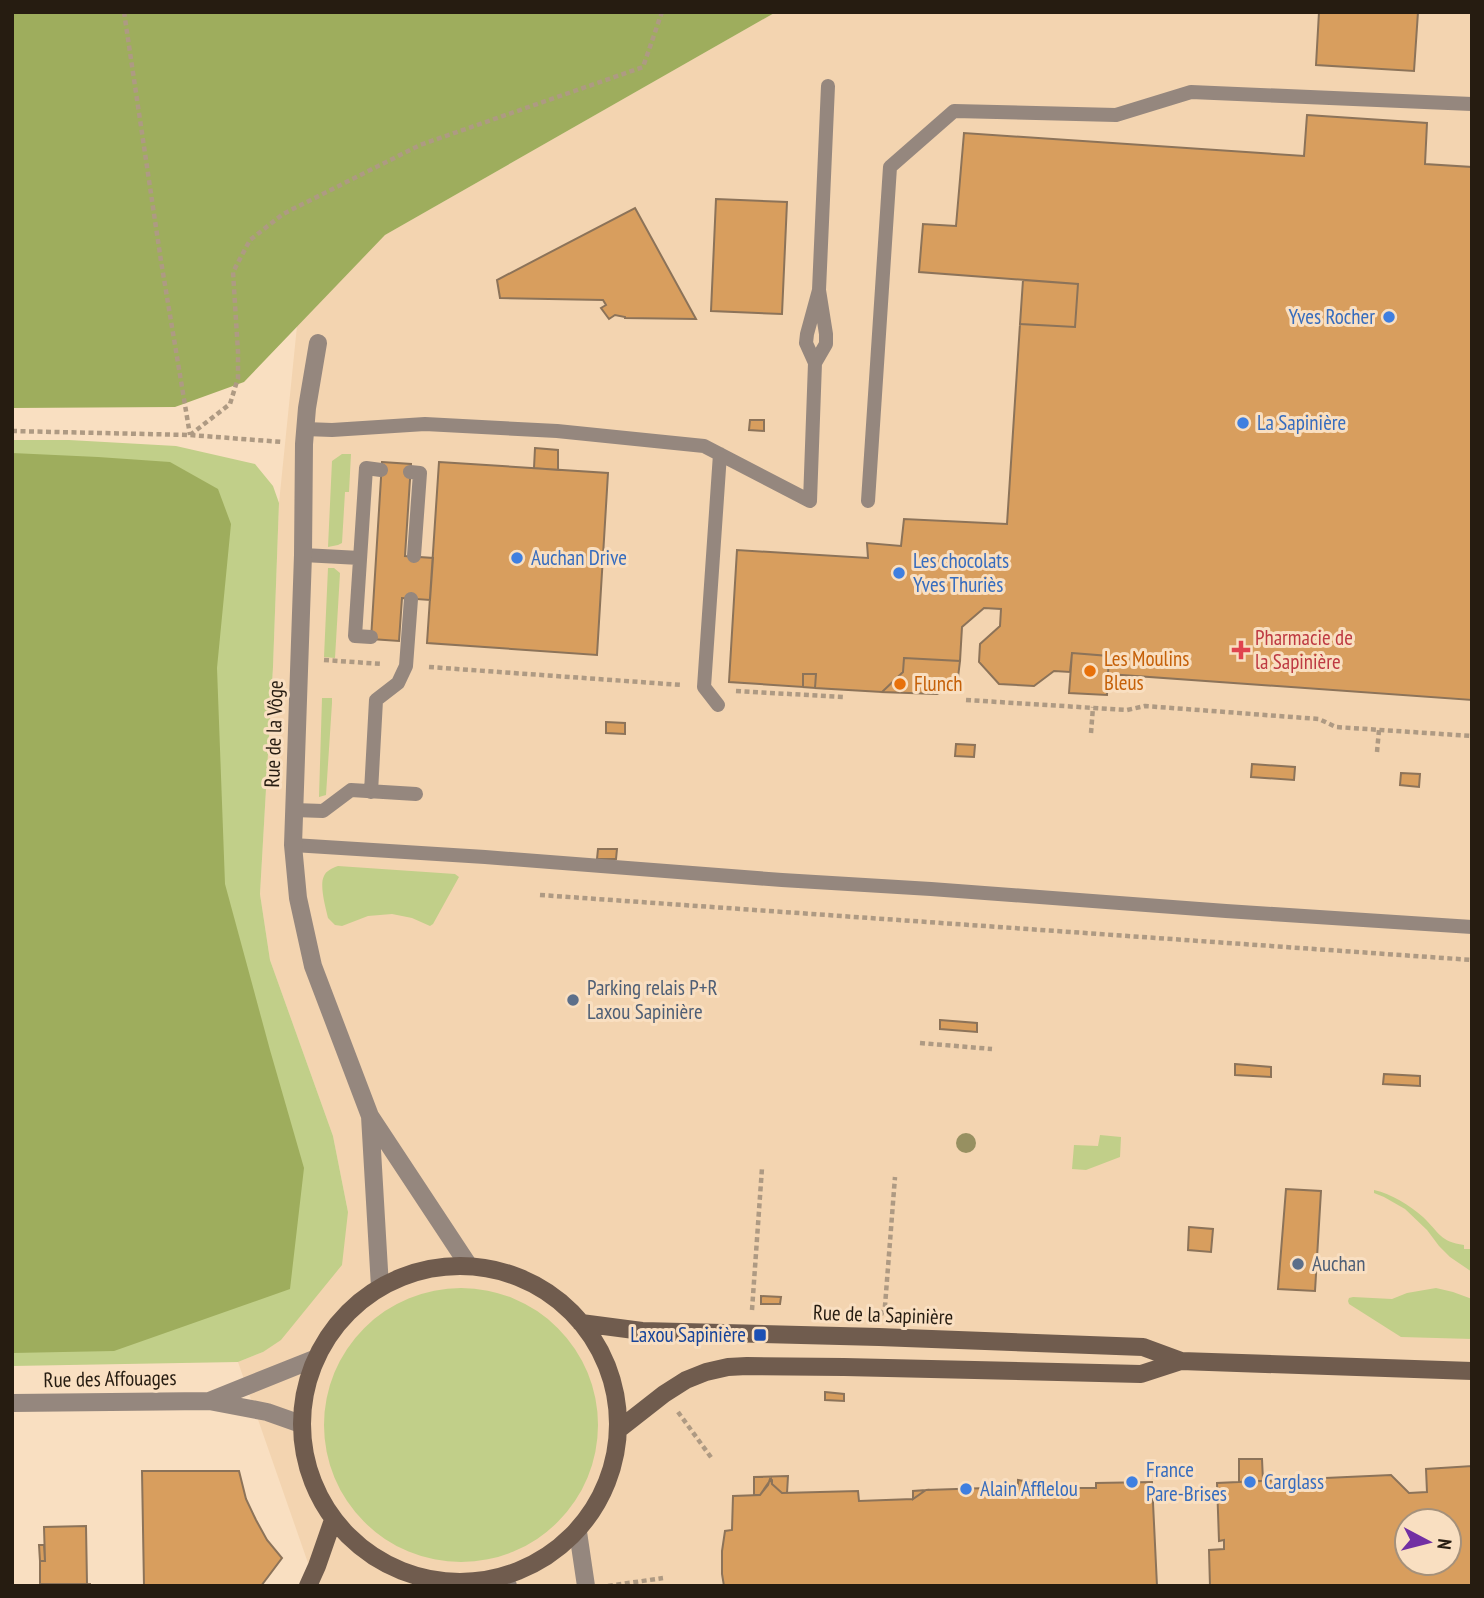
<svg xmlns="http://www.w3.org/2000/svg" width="1484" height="1598" font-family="'PT Sans Narrow',sans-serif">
	<rect width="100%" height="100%" fill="#f9dfc1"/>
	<path fill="#f3d4b0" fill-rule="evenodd" d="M776 12H1472V1586H316L238 1362 263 1352 348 1212 333 1136 270 960 260 894 273 667 279 503 297 326 385 235ZM1407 1521H1449V1563H1407Z"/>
	<path fill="#c1cf89" d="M12 440H69L176 446 255 464 273 486 279 503 273 667 260 894 270 960 333 1136 348 1212 342 1265 281 1340 263 1352 238 1362 12 1366Z
		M342 454H351L349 492H345L342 543 338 545 328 547 332 461Z
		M328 568H334L340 573 335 658 324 657Z
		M322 698H332V703L326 795 319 797Z
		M338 866 455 874 459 877 433 924 430 926 412 918 392 914 368 916 342 926 335 925 328 918C326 909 319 885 324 876 326 871 332 868 338 866Z
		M1100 1135 1121 1137 1120 1157 1086 1170 1072 1169 1074 1145 1098 1146Z
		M1374 1190C1392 1194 1409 1205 1423 1217 1439 1232 1440 1242 1464 1245V1249H1472V1272L1450 1257 1439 1246 1427 1230 1405 1209 1384 1197 1374 1193Z
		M324 1425a137 137 0 1 1 274 0a137 137 0 1 1-274 0Z
		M1436 1288 1453 1292 1472 1299V1339L1401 1337 1349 1304 1348 1301 1349 1298 1353 1297 1392 1299 1407 1293Z"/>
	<path fill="#9ead5d" d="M12 12H776L385 235 244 382 175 407 12 408Z
		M12 453 98 457 170 462 218 489 231 524 217 668 225 884 270 1050 304 1168 290 1289 114 1351 12 1353Z"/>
	<path fill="#d89e5e" stroke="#8c7359" stroke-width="2" fill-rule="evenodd" d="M1319 12H1418L1414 71 1316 65Z
		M1307 115 1427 123 1425 164 1472 167V700L1108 674 1109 656 1072 653 1070 672 1054 671 1034 686 999 684 979 662 980 644 1000 626 1001 609 984 608 962 627 960 661 904 658 903 672 882 692 815 688 816 674H803V687L729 682 737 550 868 558 867 543 901 546 904 519 1007 524 1020 324 1075 327 1078 284 919 272 923 224 956 226 964 133 1304 156Z
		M716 199 787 202 782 314 711 311Z
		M635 208 696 319 625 318V317L615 315 609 319 601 308 606 305 603 300 500 298 497 280Z
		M1023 280 1078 284 1075 327 1020 324Z
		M750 420H764V431L749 430Z
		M535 448 558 450V470L534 468Z
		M382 462 411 464 405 556 433 558 430 600 402 598 399 641 371 639Z
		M439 462 608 473 597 655 427 643Z
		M1072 653 1109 656 1107 695 1069 693Z
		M904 658 960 661 958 677 949 688 937 694 882 692 903 672Z
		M803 674H816L815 688 803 687Z
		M606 722 625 723V734L606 733Z
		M956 744 975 745 974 757 955 756Z
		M1252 764 1295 767 1294 780 1251 777Z
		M1401 773 1420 774 1419 787 1400 785Z
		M598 849H617L616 859H597Z
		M940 1020 977 1023V1032L940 1029Z
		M1235 1064 1271 1067V1077L1235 1075Z
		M1384 1074 1420 1076V1086L1383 1084Z
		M1286 1189 1321 1191 1315 1291 1278 1289Z
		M1189 1227 1213 1229 1211 1252 1188 1250Z
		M761 1296 781 1297 780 1304H761Z
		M825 1392 844 1394V1401L825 1400Z
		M1239 1459H1262L1263 1481 1239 1482Z
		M1472 1466V1586H1210L1209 1550 1224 1549V1540L1219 1541 1217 1483 1391 1475 1409 1493 1427 1492 1426 1469ZM1407 1521H1449V1563H1407Z
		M142 1471H239L246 1499 256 1520 267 1540 282 1558 261 1586H144Z
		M788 1476 787 1493H782L772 1484 771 1479 760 1495H754V1477Z
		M770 1479 772 1480V1484L782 1493 858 1491 859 1501 913 1499 926 1490 1018 1487V1480L1066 1488H1096V1483L1152 1482 1157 1586H724L722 1574V1551L725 1531 732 1530 733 1496 760 1495 768 1485Z
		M926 1490 913 1499V1491Z
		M86 1526 87 1584H40V1561H45L44 1527Z
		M39 1545H44L45 1561H40Z
		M42 1584H90V1586H42Z"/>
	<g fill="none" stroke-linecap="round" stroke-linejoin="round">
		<path stroke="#ae9a83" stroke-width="4.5" stroke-dasharray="5 3.5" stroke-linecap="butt" d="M124 12 161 261 190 435
			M12 431 190 435 282 442
			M190 435 230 404 238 378V352L233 272 250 240 283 214 420 145 643 67 662 12
			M324 660 382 664
			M429 667 682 685
			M736 691 843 697
			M966 700 1127 710 1145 706 1319 719 1336 727 1472 736
			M1091 733 1093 707
			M1377 752 1379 730
			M540 895 1472 960
			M920 1043 992 1049
			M752 1310 762 1168
			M881 1315 885 1306 895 1177
			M678 1412 713 1460
			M608 1586 663 1578"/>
		<path stroke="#95877e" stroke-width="14" d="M815 363 826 344V334L819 290 828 86
			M305 429 332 430 425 424 557 431 704 446 810 501 815 363 806 343 807 334 819 290
			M410 472 420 473 414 556
			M868 501 890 167 954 111 1116 115 1191 92 1472 104
			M303 555 360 558
			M371 637 355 636 366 468 381 470
			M718 705 704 687 720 454
			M371 792 376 700 398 683 406 666 411 599
			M294 810 323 811 351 790 416 794
			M293 845 485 857 782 880 931 889 1226 911 1472 927"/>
		<path stroke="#95877e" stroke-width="18" d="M318 343 307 408 304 444 303 555 293 845 298 898 313 966 370 1116 469 1266
			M370 1116 380 1287
			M209 1401 314 1359
			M12 1403 209 1401 267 1412 301 1424
			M578 1532 586 1586
			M498 1578 508 1586"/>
		<path stroke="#705c4e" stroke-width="18" d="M302 1424a158 158 0 1 1 316 0a158 158 0 1 1-316 0Z
			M581 1323 642 1331 879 1337 1143 1347 1181 1361 1472 1371
			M618 1430 664 1394 686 1380 706 1372 728 1367 747 1366 844 1367 1141 1374 1181 1361
			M308 1586 317 1566 333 1520"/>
	</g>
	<circle fill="#979061" cx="966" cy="1143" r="10"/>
	<g fill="#3f7fe0" stroke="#f9dfc1" stroke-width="2.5">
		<circle cx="1389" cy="317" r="7"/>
		<circle cx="1243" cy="423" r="7"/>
		<circle cx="517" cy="558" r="7"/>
		<circle cx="899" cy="573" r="7"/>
		<circle cx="1132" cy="1482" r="7"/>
		<circle cx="1250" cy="1482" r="7"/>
		<circle cx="966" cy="1489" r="7"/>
	</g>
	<path fill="#e0444e" stroke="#f9dfc1" stroke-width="2.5" d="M1237.5 639.5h7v7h7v7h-7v7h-7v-7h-7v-7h7z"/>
	<g fill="#e8710a" stroke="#f9dfc1" stroke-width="2.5">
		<circle cx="1090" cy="671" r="7"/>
		<circle cx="900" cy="684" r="7"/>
	</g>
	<g fill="#5c6f8a" stroke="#f9dfc1" stroke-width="2.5">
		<circle cx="573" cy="1000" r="7"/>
		<circle cx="1298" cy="1264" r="7"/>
	</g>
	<rect fill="#1a4fb4" stroke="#f9dfc1" stroke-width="2.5" x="753" y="1328" width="14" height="14" rx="3.5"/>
	<g text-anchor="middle" stroke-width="6" stroke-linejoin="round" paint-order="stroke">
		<g font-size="21" fill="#366cbe" stroke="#f9dfc1" text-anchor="start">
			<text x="1375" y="324" text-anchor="end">Yves Rocher</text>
			<text x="1257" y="430">La Sapinière</text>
			<text x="531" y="565">Auchan Drive</text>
			<text x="913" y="568">Les chocolats<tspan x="913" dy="24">Yves Thuriès</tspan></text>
			<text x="1146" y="1477">France<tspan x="1146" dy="24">Pare-Brises</tspan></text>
			<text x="1264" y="1489">Carglass</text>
			<text x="980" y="1496">Alain Afflelou</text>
		</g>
		<g font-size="21" fill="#be3a42" stroke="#f9dfc1" text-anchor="start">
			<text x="1255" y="645">Pharmacie de<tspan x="1255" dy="24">la Sapinière</tspan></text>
		</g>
		<g font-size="21" fill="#c56008" stroke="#f9dfc1" text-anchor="start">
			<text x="1104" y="666">Les Moulins<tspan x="1104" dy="24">Bleus</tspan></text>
			<text x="914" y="691">Flunch</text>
		</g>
		<g font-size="21" fill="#261c11" stroke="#f9dfc1">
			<text transform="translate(274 734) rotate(-88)" y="7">Rue de la Vôge</text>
			<text transform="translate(883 1315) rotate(2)" y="7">Rue de la Sapinière</text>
			<text transform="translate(110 1379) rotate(-1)" y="7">Rue des Affouages</text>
		</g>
		<g font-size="21" fill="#4e5e75" stroke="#f9dfc1" text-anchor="start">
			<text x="587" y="995">Parking relais P+R<tspan x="587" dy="24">Laxou Sapinière</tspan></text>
			<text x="1312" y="1271">Auchan</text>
		</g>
		<g font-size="21" fill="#164399" stroke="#f9dfc1" text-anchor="end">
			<text x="746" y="1342">Laxou Sapinière</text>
		</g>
	</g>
	<rect width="1484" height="1598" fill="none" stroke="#261c11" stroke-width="28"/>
	<g transform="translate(1428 1542) rotate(97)"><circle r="33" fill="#f9dfc1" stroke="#a5917b" stroke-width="2"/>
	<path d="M0-5L12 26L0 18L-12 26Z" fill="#722fa3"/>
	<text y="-10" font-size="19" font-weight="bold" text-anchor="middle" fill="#261c11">N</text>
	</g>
</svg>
